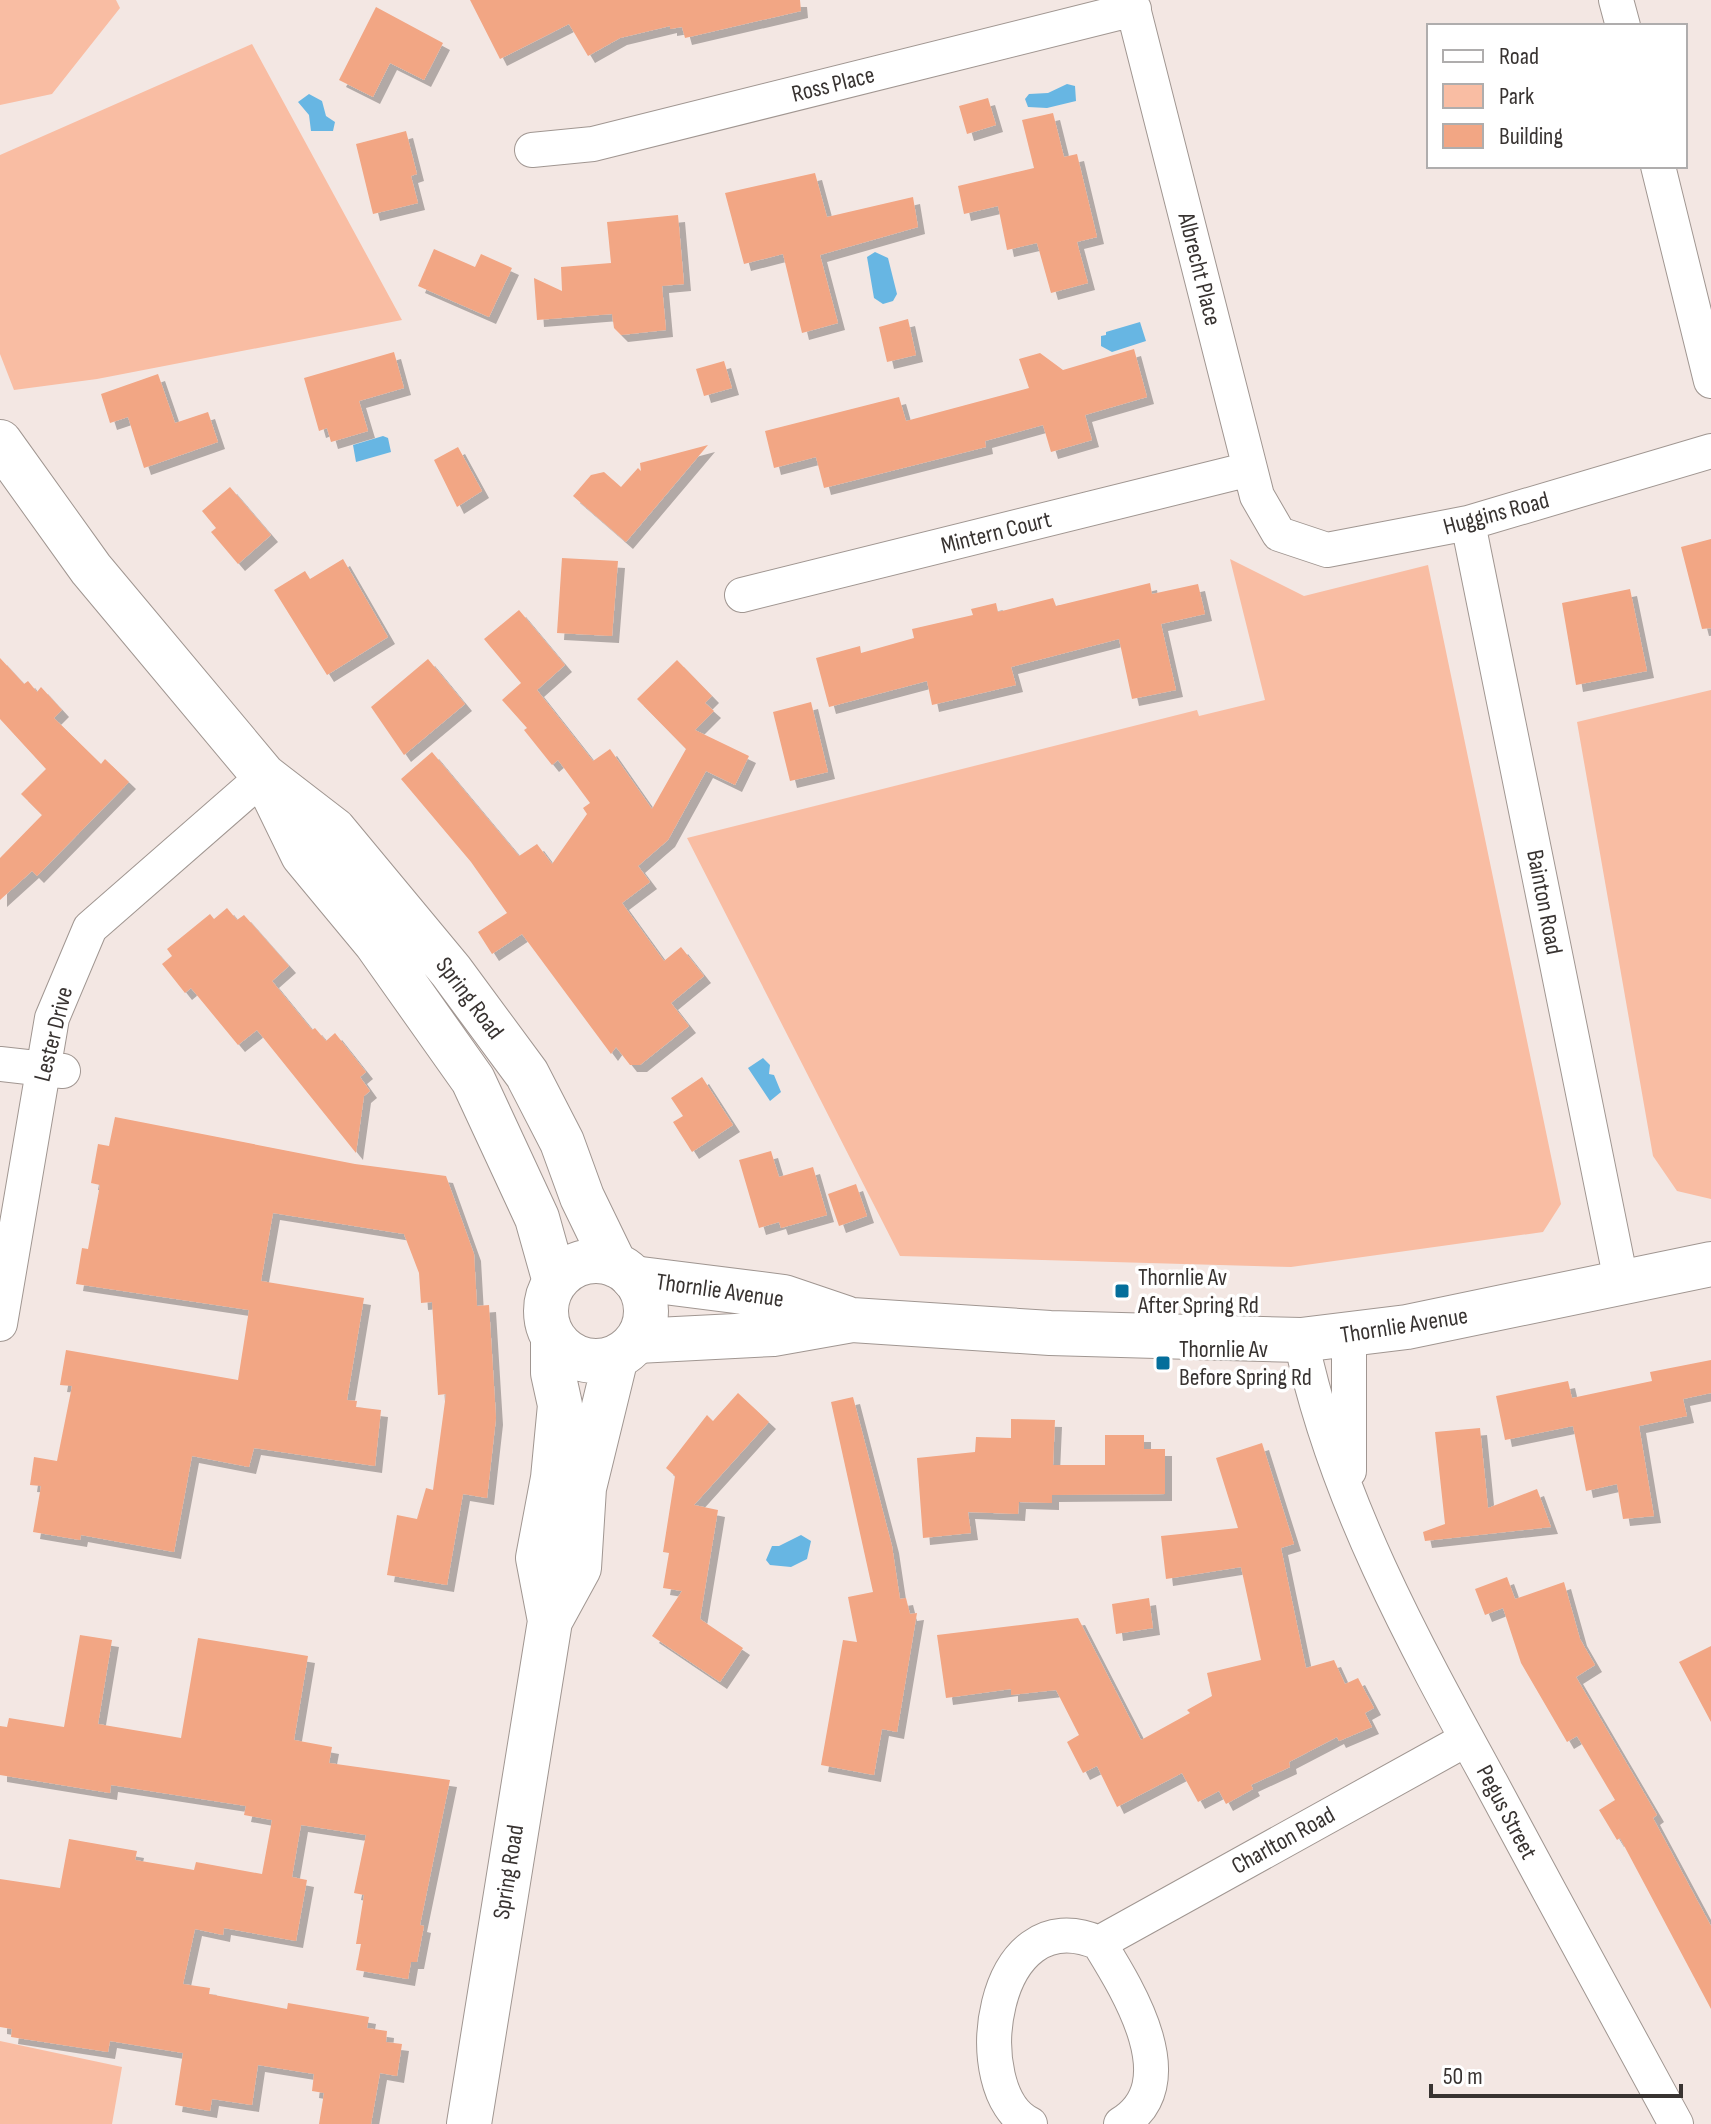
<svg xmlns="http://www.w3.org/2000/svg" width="1711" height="2124" font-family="'Sofia Sans Condensed',sans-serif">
	<defs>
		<filter id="shadow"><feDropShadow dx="7" dy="7" stdDeviation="0" flood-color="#0004"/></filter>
	</defs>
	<rect width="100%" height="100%" fill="#f3e7e3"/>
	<path fill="#f9bda3" d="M0 0H116L120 8 52 94 0 105Z
		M252 44 402 320 97 379 14 390 0 354V155Z
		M1230 559 1304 596 1428 565 1561 1204 1543 1232 1291 1267 900 1256 687 838 1197 710 1199 716 1265 700Z
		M1711 690V1199L1677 1191 1653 1156 1577 722Z
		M0 2041 122 2067 112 2124H0Z"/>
	<path fill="#67b6e3" d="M1067 84 1075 86 1076 101 1047 108 1028 107 1025 99 1029 94 1048 93Z
		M309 94 322 101 326 116 335 122 333 131H311L309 115 298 102Z
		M875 252 888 258 897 294 893 301 883 304 874 298 867 257Z
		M1140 322 1146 341 1112 352 1101 346V336L1106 335V332Z
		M383 436 388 438 391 452 356 462 353 445Z
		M763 1058 770 1065 769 1074 774 1075 781 1092 770 1101 748 1068Z
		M801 1535 811 1541 807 1559 791 1567 770 1565 766 1560 772 1546H779Z"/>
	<path fill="#f2a684" filter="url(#shadow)" d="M470 0H800L801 11 685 38 682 27 670 29V26L620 38 588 56 569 24 500 59Z
		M376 7 443 43 424 80 390 63 373 97 339 80Z
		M988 98 996 125 967 134 959 106Z
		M1053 113 1064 157 1077 154 1097 237 1077 242 1088 283 1051 293 1037 243 1007 250 998 206 964 214 958 186 1034 168 1022 120Z
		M406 131 417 174 411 176 418 203 373 214 356 144Z
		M815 173 827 217 913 197 918 227 820 255 838 323 802 333 783 254 744 264 725 193Z
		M678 215 684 284 662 286 666 330 621 335 614 328 612 314 537 320 534 278 562 291 561 267 611 263 607 222Z
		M434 249 475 267 481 254 512 268 489 317 418 286Z
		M908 319 916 355 887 362 879 327Z
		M1134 349 1147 397 1085 415 1092 440 1051 452 1043 425 985 441 986 447 824 488 816 457 774 468 765 431 899 397 906 421 1029 388 1019 359 1040 353 1063 370Z
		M394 352 404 388 359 401 368 431 331 442 327 428 319 431 304 378Z
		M724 361 732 388 704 396 696 369Z
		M158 374 175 423 208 412 218 442 144 468 128 417 110 423 101 394Z
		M708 445 626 542 573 496 591 475 604 472 621 487 638 468 641 471 640 463Z
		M458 447 482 491 457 507 434 460Z
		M230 487 271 535 238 564 211 532 216 528 202 511Z
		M1711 539V628L1702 629 1681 547Z
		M562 558 618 561 612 636 557 633Z
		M343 559 388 637 327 675 274 590 305 571 310 579Z
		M1150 583 1152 594 1198 584 1205 614 1161 624 1176 690 1132 699 1119 639 1011 667 1016 685 932 705 927 681 829 707 816 658 860 646 861 653 914 638 912 629 973 615 971 609 996 603 998 612 1053 598 1056 606Z
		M1630 589 1647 671 1576 685 1562 603Z
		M519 610 565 665 537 690 593 761 610 749 652 809 686 749 637 699 677 660 712 696 705 703 714 711 695 730 749 756 735 785 706 771 668 840 638 866 650 882 622 903 664 961 681 947 704 976 671 1003 689 1026 640 1065H630L616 1047 611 1054 522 934 492 954 478 932 507 913 471 862 401 779 432 752 519 856 537 844 552 864 587 814 583 808 590 803 558 760 552 765 524 730 527 728 502 700 521 683 484 639Z
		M0 658 24 684 28 681 37 692 41 687 62 710 54 718 101 764 105 759 129 782 37 876 32 871 0 900V858L42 815 21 794 46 769 0 719Z
		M428 659 465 704 404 755 371 707Z
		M811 702 828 772 790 781 773 712Z
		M227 908 237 920 244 915 289 966 272 981 312 1030 315 1028 326 1041 335 1033 366 1072 360 1077 370 1091 364 1096 356 1153 257 1030 238 1045 191 988 185 993 162 964 172 956 167 949 210 914 214 919Z
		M702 1077 733 1125 692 1152 673 1122 683 1116 671 1098Z
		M115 1117 355 1164 446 1176 474 1254 477 1306 489 1305 496 1418 487 1498 463 1494 447 1585 387 1575 397 1515 417 1519 426 1488 433 1490 446 1394 438 1395 432 1302 421 1303 419 1273 404 1234 273 1213 261 1281 364 1298 347 1400 357 1401 356 1407 381 1410 375 1466 254 1448 249 1467 192 1456 174 1552 81 1535 80 1540 33 1532 41 1486 30 1485 34 1457 57 1461 72 1386 60 1385 66 1350 238 1380 249 1310 76 1284 82 1248 88 1249 100 1185 91 1183 98 1144 109 1146Z
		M771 1151 779 1177 813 1167 827 1215 781 1228 779 1222 759 1228 739 1160Z
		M856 1184 867 1216 839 1226 828 1194Z
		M1711 1360V1393L1683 1399 1687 1416 1639 1426 1654 1516 1623 1519 1617 1484 1586 1491 1573 1426 1505 1440 1496 1396 1568 1381 1572 1398 1652 1381 1650 1372Z
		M738 1393 769 1422 694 1505 718 1510 700 1619 743 1648 720 1682 652 1636 682 1591 663 1588 669 1553 663 1552 675 1476 666 1468 707 1415 713 1421Z
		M853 1397 892 1546 900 1599 906 1598 910 1614 917 1613 897 1732 882 1729 874 1775 821 1765 843 1640 857 1642 848 1597 873 1592 831 1402Z
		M1011 1419 1055 1420 1053 1465H1105V1435H1144V1449H1165V1494L1052 1495V1503L1019 1502 1018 1514 968 1512 971 1533 923 1538 917 1458 975 1452 976 1437 1011 1438Z
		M1480 1428 1488 1508 1537 1489 1551 1527 1425 1541 1423 1532 1445 1524 1435 1432Z
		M1262 1443 1294 1544 1281 1548 1306 1668 1334 1660 1345 1684 1358 1678 1374 1708 1365 1713 1372 1727 1339 1741 1337 1737 1289 1762 1290 1767 1251 1785 1253 1789 1226 1804 1219 1791 1198 1802 1182 1773 1117 1807 1097 1766 1083 1773 1067 1742 1079 1735 1056 1690 1011 1695V1689L946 1698 937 1635 1078 1618 1141 1740 1190 1713 1187 1710 1212 1696 1207 1673 1261 1660 1241 1567 1166 1579 1161 1536 1238 1528 1216 1458Z
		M1507 1577 1515 1599 1564 1582 1580 1639 1595 1665 1576 1677 1657 1815 1653 1818 1711 1926V2009L1620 1838 1617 1840 1599 1810 1615 1800 1577 1736 1567 1742 1521 1663 1503 1608 1485 1615 1475 1589Z
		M1149 1598 1153 1628 1116 1634 1112 1604Z
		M80 1635 112 1640 98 1724 181 1738 198 1638 308 1656 294 1740 332 1747 329 1763 450 1780 420 1925 424 1926 417 1962H411L408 1979 356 1970 361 1944H356L364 1895 354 1893 366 1835 301 1825 292 1877 307 1880 296 1941 224 1928 223 1935 195 1929 183 1984 210 1988 209 1994 287 2009 288 2003 369 2017 367 2028 387 2031 386 2042 402 2044 397 2076 380 2073 371 2124H319L324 2093 312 2091 314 2074 258 2065 252 2105 212 2099 210 2111 175 2105 183 2053 110 2041 108 2052 11 2037 12 2029 0 2027V1879L60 1888 69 1839 137 1851 135 1860 194 1870 196 1862 262 1874 272 1820 244 1815 246 1806 111 1785 110 1793 0 1775V1726L7 1727 9 1718 64 1727Z
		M1711 1646V1722L1679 1662Z"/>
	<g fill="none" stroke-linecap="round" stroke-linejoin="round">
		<defs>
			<path id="street" d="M1131 0 1257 496 1279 534 1327 550 1468 523 1711 451
				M1616 0 1623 26
				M532 150 593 144 1134 9
				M1658 166 1711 381
				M1468 523 1621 1281
				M742 595 1250 469
				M0 1064 63 1071
				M0 1324 52 1018 90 928 264 776
				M1301 1340C1334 1498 1414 1643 1491 1783 1552 1897 1614 2010 1676 2124
				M1349 1471V1335
				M1099 1943 1467 1739
				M1030 2124C965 2093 989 1895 1099 1943 1128 1990 1187 2084 1121 2124"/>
			<path id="secondary" d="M633 1278 784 1297 846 1318
				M637 1341 773 1334 852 1320 1050 1333 1301 1340 1407 1327 1711 1264"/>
			<path id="primary" d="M0 442 91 569 264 776 334 830 451 971 527 1074 562 1142 582 1197 615 1265
				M269 785 303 855 376 943 473 1080 537 1218 555 1282
				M546 1311a50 50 0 1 1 100 0a50 50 0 1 1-100 0Z
				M550 1621 538 1558 553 1478 560 1405 553 1373V1337
				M469 2124 550 1621 579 1568 584 1488 616 1357"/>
		</defs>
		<use href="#street" stroke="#a09691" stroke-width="36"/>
		<use href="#secondary" stroke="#a09691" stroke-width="46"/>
		<use href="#primary" stroke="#a09691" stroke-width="46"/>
		<use href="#street" stroke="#fff" stroke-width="34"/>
		<use href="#secondary" stroke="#fff" stroke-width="44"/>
		<use href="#primary" stroke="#fff" stroke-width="44"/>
	</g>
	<g fill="#046e9b" stroke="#fff" stroke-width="3">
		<rect x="1114" y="1283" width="16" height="16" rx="4"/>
		<rect x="1155" y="1355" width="16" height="16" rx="4"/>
	</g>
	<g text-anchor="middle" stroke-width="7" stroke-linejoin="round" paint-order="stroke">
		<g font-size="24" fill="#383331" stroke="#fff">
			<text transform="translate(833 84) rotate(-14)" y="8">Ross Place</text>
			<text transform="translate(1200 269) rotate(76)" y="8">Albrecht Place</text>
			<text transform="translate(1496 513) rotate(-15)" y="8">Huggins Road</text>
			<text transform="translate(996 532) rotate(-14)" y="8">Mintern Court</text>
			<text transform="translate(1545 902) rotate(79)" y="8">Bainton Road</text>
			<text transform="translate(470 998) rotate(53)" y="8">Spring Road</text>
			<text transform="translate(53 1034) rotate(-76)" y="8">Lester Drive</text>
			<text transform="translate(720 1290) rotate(8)" y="8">Thornlie Avenue</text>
			<text transform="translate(1404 1325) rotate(-9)" y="8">Thornlie Avenue</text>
			<text transform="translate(1507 1812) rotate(62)" y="8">Pegus Street</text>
			<text transform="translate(1283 1840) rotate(-29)" y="8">Charlton Road</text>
			<text transform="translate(508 1872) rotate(-81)" y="8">Spring Road</text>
		</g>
		<g font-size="24" fill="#383331" stroke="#fff" text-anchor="start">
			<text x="1138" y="1285">Thornlie Av<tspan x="1138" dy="28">After Spring Rd</tspan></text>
			<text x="1179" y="1357">Thornlie Av<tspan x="1179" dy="28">Before Spring Rd</tspan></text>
		</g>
	</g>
	<rect x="1427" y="24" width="260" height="144" fill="#ffffff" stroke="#afadad" stroke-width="2"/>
	<rect x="1443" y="50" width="40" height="12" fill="#ffffff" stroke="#afadad" stroke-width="2"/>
	<text x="1499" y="64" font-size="24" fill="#383331">Road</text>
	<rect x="1443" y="84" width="40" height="24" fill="#f9bda3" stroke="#afadad" stroke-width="2"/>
	<text x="1499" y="104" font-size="24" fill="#383331">Park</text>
	<rect x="1443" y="124" width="40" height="24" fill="#f2a684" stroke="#afadad" stroke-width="2"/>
	<text x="1499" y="144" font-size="24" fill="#383331">Building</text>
	<path d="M1431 2084v12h250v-12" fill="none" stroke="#383331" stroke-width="4"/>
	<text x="1443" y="2084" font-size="24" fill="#383331" stroke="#ffffff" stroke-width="6" paint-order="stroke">50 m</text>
</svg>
